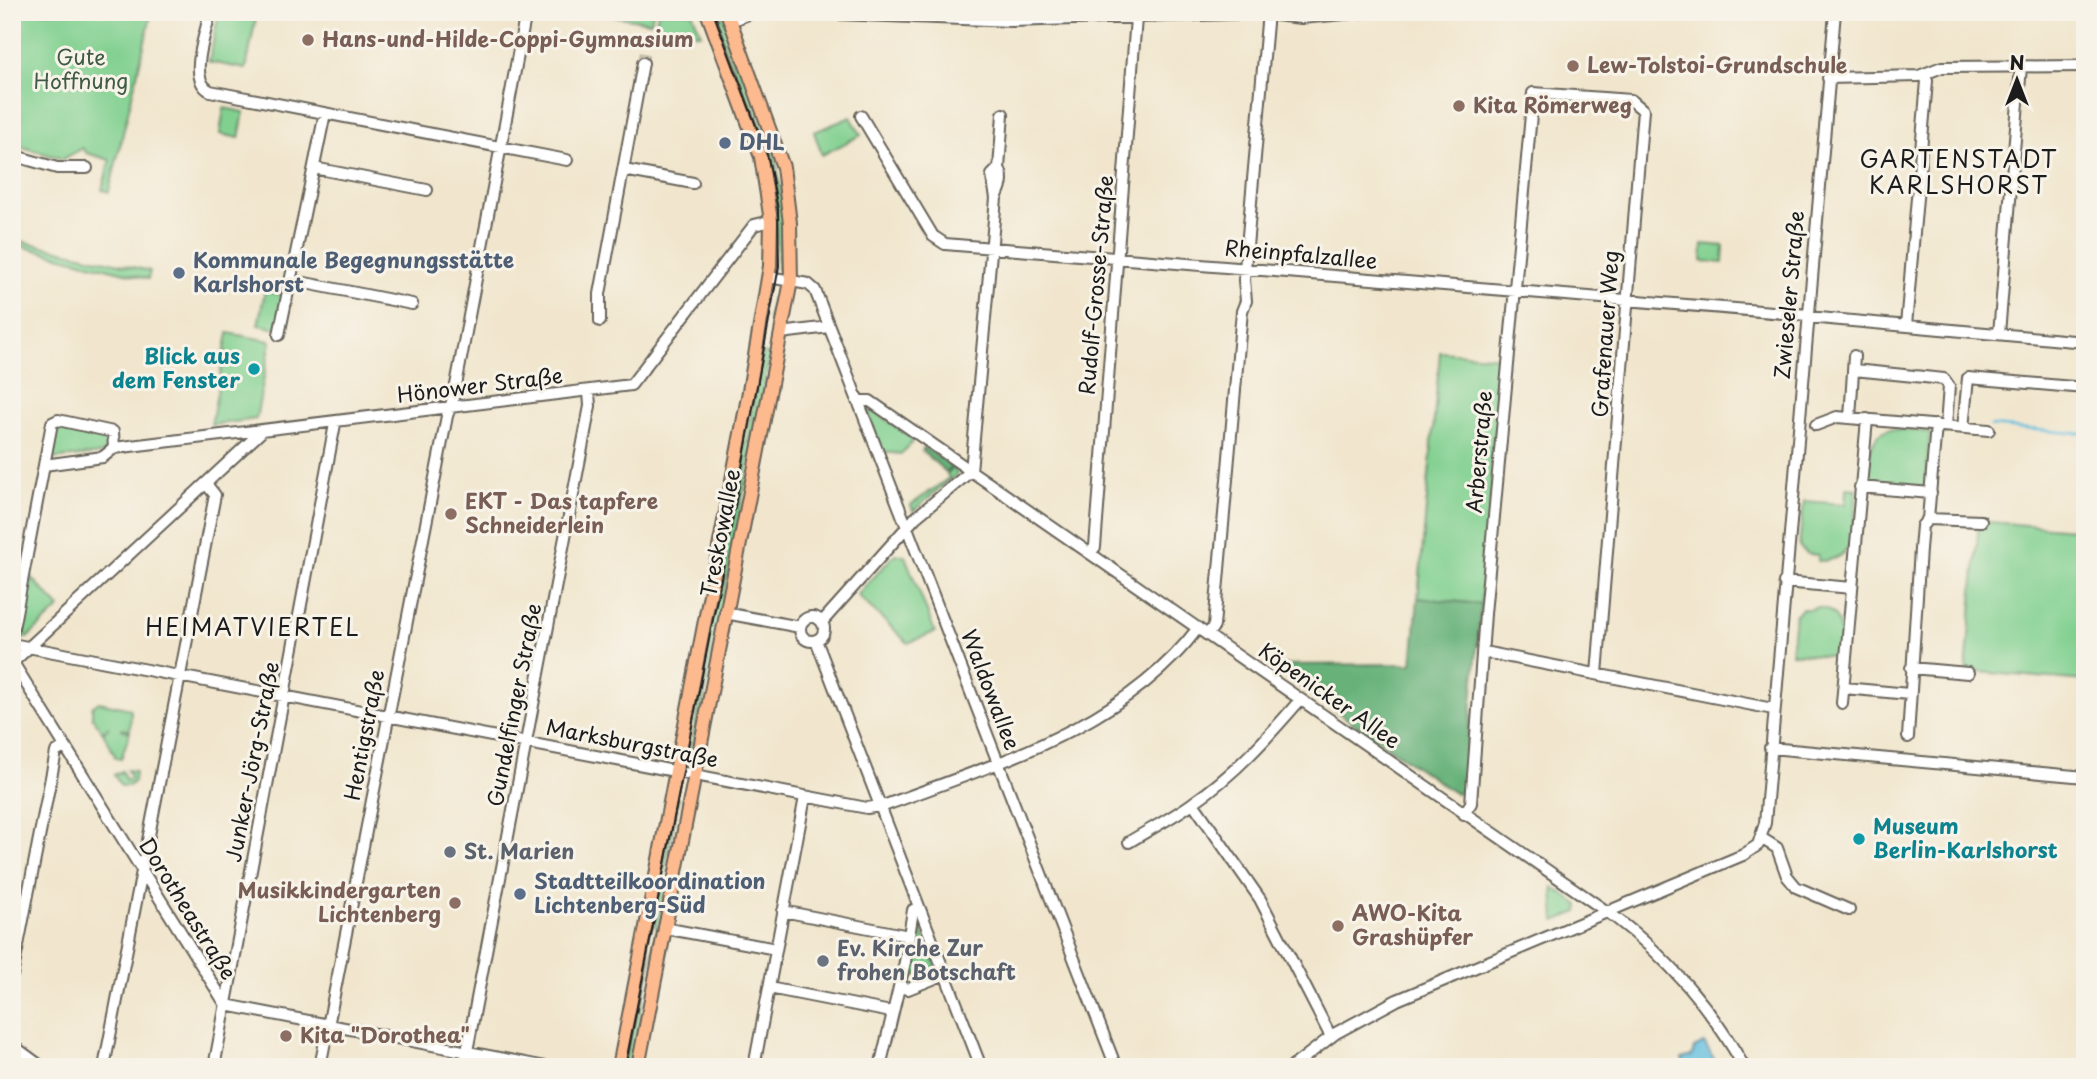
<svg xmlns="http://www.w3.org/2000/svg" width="2097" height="1079" font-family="'Playpen Sans',sans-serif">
	<rect width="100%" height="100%" fill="#f7f3e8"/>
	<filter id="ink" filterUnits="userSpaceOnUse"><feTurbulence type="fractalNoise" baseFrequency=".0143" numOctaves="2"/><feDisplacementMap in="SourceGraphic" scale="14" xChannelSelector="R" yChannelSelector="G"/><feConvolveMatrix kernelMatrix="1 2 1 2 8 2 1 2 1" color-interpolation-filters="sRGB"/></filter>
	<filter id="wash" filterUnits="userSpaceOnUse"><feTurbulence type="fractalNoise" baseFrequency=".00686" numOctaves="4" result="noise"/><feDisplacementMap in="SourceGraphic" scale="28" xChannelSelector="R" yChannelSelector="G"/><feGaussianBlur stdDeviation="1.57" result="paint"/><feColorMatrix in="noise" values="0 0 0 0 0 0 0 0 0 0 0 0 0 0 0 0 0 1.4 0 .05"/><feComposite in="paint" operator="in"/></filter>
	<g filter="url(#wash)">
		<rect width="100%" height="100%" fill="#f1e6cd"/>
		<path fill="#81d090" stroke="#4e7656" stroke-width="2" d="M12 12H152L109 192 102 190 110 160 86 153 83 148 63 159 12 144Z
			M219 12H257L246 69 209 62Z
			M589 12H653L651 22Z
			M658 12H692L701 34 655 27Z
			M711 12H720L724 19 775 156 786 222 785 271 777 269C782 177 743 96 711 12Z
			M224 108 244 112 239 138 220 134Z
			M851 117 861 135 822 155 814 132Z
			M12 239 150 271 148 279 12 244Z
			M1703 244 1724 246 1723 263 1702 261Z
			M265 291 283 295 277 329 258 325Z
			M772 299 782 301 777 326 768 318Z
			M228 333 271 341 256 419 211 425Z
			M1440 352 1502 357 1481 604 1418 598Z
			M763 353 770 354 694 751 690 750 710 649 705 647Z
			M872 410 912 438V443L901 454 883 452 868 413Z
			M65 424 64 431 97 437 102 434 110 436 111 444 101 454 51 459 55 428Z
			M1890 429 1930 432 1926 487 1869 482C1868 463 1867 434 1890 429Z
			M954 467 957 474 913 511 911 505 949 478 947 474Z
			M1846 488 1857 489C1853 521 1861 561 1818 561V555L1808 554 1799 547 1804 501 1845 504Z
			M1979 521 2085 530V681L1966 671Z
			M895 554 905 556 935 632 908 643 857 595Z
			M32 578 60 608 27 638 20 637Z
			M1814 607C1844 609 1841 633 1840 657L1791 653 1795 615 1802 609H1813Z
			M99 702 131 709 130 730 121 729 130 732 121 759 116 758 103 732 109 727 102 731 92 717V707Z
			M127 770 135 771 134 781 129 786H121L114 775 122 771 126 781 130 777Z
			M676 797 679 798 662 886 666 887 631 1064 624 1063 642 969H649L657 926 653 925 650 929Z
			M1553 887 1579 905 1578 912 1555 921Z
			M917 919 937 967 907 979 906 977Z"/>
		<path fill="#68b27a" stroke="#42674b" stroke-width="2" d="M924 447 952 466H953L946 472 922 451Z
			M1418 598 1481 604 1464 790 1456 794 1269 665 1412 664Z"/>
		<path fill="#61bedf" stroke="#3e6d7e" stroke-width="2" d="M1704 1043 1719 1067H1685L1682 1059 1692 1056 1694 1048Z"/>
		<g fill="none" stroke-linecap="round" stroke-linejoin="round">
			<path stroke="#61bedf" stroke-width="2.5" d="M1990 426 2085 434"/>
		</g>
	</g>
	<g filter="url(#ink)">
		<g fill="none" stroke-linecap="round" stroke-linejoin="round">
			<path stroke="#c6beaa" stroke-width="10" stroke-dasharray="10 5" stroke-linecap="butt" d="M643 63 645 51"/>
			<defs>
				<path id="minor" d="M210 12C206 34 187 79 210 91L567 160
					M788 12 1012 21 1259 13 1301 18 1365 12
					M730 21 754 12
					M1828 78 1919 76 1942 67 2085 66
					M861 116 933 236 945 244 1808 315
					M12 155 57 168H87
					M314 168 427 190
					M624 170 693 183
					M996 198 992 175 999 168
					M769 277 808 284 815 290 1116 1067
					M290 280 412 304
					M1808 317 2085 342
					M600 321V294L643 63
					M1906 326 1927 81 1924 74
					M781 333 829 327
					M1999 334 2021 66
					M279 335 325 113
					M1854 370 1944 379 1949 386 1946 426
					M857 401H870L1616 918C1667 957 1713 1010 1744 1067
					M1850 418 1854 356
					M1816 425 1837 417 1989 430
					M1963 428 1968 378 2085 388
					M114 448 631 385 754 225 771 221
					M971 471 996 198C1001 187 1005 180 999 168L1003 114
					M1860 487 1931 493
					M1928 519 1981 521
					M1090 553 1095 547 1136 18
					M1784 582 1852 588
					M725 613 800 627
					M800 629a12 12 0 1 1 24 0a12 12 0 1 1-24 0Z
					M822 622 915 518 971 471
					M12 634 52 423 58 420 113 432 114 448 103 457 44 465
					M1207 635 1214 626 1242 311 1246 301 1244 280 1268 12
					M816 640 981 1067
					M12 644 867 808 886 805C998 763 1123 727 1198 628
					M1484 652 1773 709
					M12 661 226 1005 546 1067
					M12 663 261 432
					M1911 668 1968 673
					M1844 688 1909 694
					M1842 703 1867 419
					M1908 737 1920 549 1922 526 1928 519 1936 425
					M1770 748 2085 777
					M1193 803 1260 899 1331 1037
					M1464 814 1471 803 1485 614 1533 93 1631 100 1643 110 1597 674
					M1761 838 1777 848 1787 876 1796 887 1849 910
					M1129 842C1150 829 1174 817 1194 802 1235 774 1268 737 1300 700
					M783 911 909 936
					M664 928 776 949
					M12 976 56 752 64 747
					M899 987 908 989 945 974
					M769 988 891 1012
					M12 1045 42 1067
					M104 1067 215 495 207 485
					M214 1067 335 424
					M320 1067 447 416 454 396 526 12
					M464 1067 590 406 589 392
					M754 1067 805 797
					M880 1067 905 962 913 910 919 908
					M1292 1067 1336 1033 1397 1000 1743 855 1758 845 1765 823 1835 12"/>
				<path id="major" d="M619 1067 748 397 770 266 771 221 761 157 707 12
					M638 1067 791 281 790 223 783 167 727 12"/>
			</defs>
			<use href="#minor" stroke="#67635a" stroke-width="14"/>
			<use href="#major" stroke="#67635a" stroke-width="16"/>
			<use href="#minor" stroke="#fff" stroke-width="10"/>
			<use href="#major" stroke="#fcba8e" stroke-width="12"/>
			<path stroke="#1c1c1c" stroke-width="2" d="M625 1067 732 523 779 266 778 209 768 158 713 12"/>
		</g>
	</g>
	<g fill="#8d6e63" stroke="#f7f3e8" stroke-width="2.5">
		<circle cx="308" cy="40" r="7"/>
		<circle cx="1573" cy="66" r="7"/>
		<circle cx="1459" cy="106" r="7"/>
		<circle cx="451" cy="514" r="7"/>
		<circle cx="455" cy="903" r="7"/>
		<circle cx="1338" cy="926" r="7"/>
		<circle cx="286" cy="1036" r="7"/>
	</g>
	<g fill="#5c6f8a" stroke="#f7f3e8" stroke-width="2.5">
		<circle cx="725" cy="143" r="7"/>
		<circle cx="179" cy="273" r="7"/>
		<circle cx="520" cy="894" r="7"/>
	</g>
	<g fill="#0f9aa8" stroke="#f7f3e8" stroke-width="2.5">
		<circle cx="254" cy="369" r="7"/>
		<circle cx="1859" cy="839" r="7"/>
	</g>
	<g fill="#6b7280" stroke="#f7f3e8" stroke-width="2.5">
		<circle cx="450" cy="852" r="7"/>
		<circle cx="823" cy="961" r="7"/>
	</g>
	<g text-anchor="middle" stroke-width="6" stroke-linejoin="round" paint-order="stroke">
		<g font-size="21" font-weight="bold" fill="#785e54" stroke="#f7f3e8" text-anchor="start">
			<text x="322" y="47">Hans-und-Hilde-Coppi-Gymnasium</text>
			<text x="1587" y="73">Lew-Tolstoi-Grundschule</text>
			<text x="1473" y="113">Kita Römerweg</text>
			<text x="465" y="509">EKT - Das tapfere<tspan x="465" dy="24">Schneiderlein</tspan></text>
			<text x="441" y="898" text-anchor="end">Musikkindergarten<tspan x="441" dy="24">Lichtenberg</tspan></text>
			<text x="1352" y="921">AWO-Kita<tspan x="1352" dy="24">Grashüpfer</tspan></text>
			<text x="300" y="1043">Kita "Dorothea"</text>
		</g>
		<g font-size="21" fill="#3f5b45" stroke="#f7f3e8">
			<text x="81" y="65">Gute<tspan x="81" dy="24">Hoffnung</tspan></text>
		</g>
		<g font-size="21" font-weight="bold" fill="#4e5e75" stroke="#f7f3e8" text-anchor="start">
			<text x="739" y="150">DHL</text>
			<text x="193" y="268">Kommunale Begegnungsstätte<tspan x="193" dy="24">Karlshorst</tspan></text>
			<text x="534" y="889">Stadtteilkoordination<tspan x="534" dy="24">Lichtenberg-Süd</tspan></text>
		</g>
		<g font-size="21" fill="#1c1c1c" stroke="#f7f3e8">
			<text transform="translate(1301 255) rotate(5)" y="7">Rheinpfalzallee</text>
			<text transform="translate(1097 285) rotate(-85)" y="7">Rudolf-Grosse-Straße</text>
			<text transform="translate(1790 295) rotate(-85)" y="7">Zwieseler Straße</text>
			<text transform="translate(1606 334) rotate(-86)" y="7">Grafenauer Weg</text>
			<text transform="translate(480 386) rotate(-7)" y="7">Hönower Straße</text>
			<text transform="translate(1480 452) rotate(-85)" y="7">Arberstraße</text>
			<text transform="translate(721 533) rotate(-79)" y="7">Treskowallee</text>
			<text transform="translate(990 690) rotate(69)" y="7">Waldowallee</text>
			<text transform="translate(1329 696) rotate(35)" y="7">Köpenicker Allee</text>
			<text transform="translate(515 705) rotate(-79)" y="7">Gundelfinger Straße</text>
			<text transform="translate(365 735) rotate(-79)" y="7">Hentigstraße</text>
			<text transform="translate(632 744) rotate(11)" y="7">Marksburgstraße</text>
			<text transform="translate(253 762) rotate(-79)" y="7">Junker-Jörg-Straße</text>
			<text transform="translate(187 909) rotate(58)" y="7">Dorotheastraße</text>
		</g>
		<g font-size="21" font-weight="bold" fill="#0d838f" stroke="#f7f3e8" text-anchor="end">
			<text x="240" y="364">Blick aus<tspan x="240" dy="24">dem Fenster</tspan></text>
			<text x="1873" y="834" text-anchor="start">Museum<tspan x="1873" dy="24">Berlin-Karlshorst</tspan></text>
		</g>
		<g font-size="21" font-weight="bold" fill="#5b616d" stroke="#f7f3e8" text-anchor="start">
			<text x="464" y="859">St. Marien</text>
			<text x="837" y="956">Ev. Kirche Zur<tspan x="837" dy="24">frohen Botschaft</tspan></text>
		</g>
		<g font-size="23" letter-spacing="2" fill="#1c1c1c" stroke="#f7f3e8">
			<text x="1959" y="168">GARTENSTADT<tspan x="1959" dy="26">KARLSHORST</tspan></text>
			<text x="253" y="636">HEIMATVIERTEL</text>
		</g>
	</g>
	<rect width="2097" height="1079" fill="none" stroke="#f7f3e8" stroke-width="42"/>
	<g transform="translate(2017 80)" stroke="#f7f3e8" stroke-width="5" paint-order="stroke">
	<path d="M0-5L12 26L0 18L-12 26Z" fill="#1c1c1c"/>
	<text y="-10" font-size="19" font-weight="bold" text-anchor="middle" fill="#1c1c1c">N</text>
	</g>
</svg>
